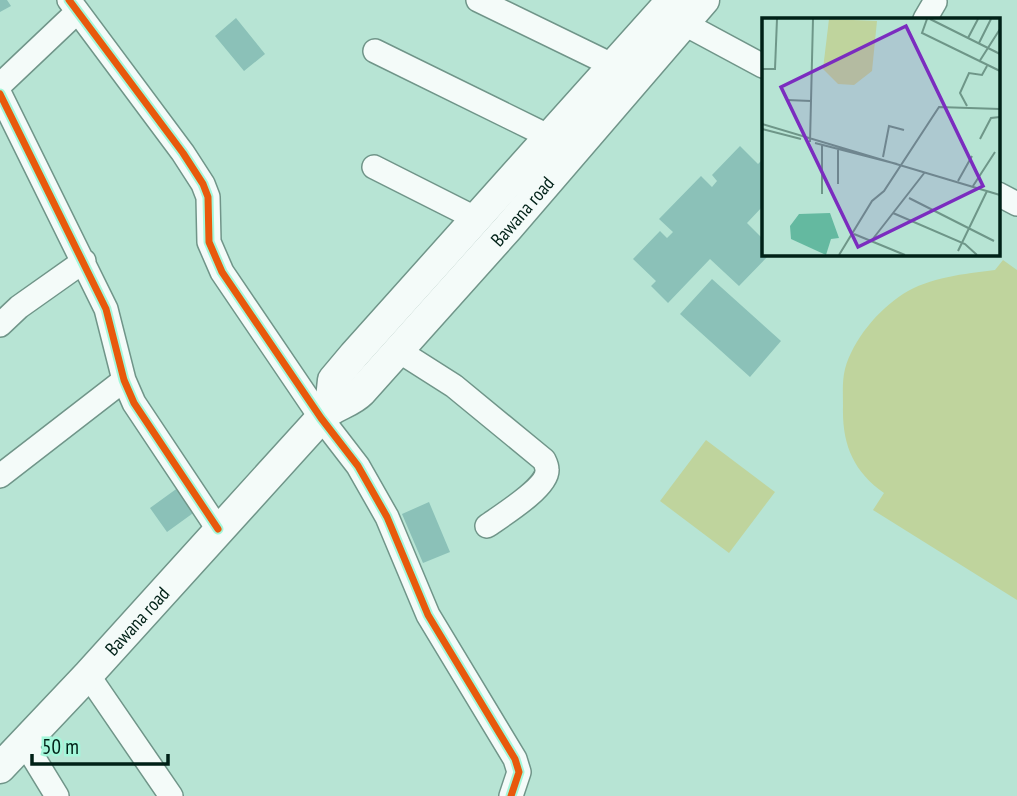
<svg xmlns="http://www.w3.org/2000/svg" width="1017" height="796" font-family="'PT Sans Narrow',sans-serif">
	<rect width="100%" height="100%" fill="#b7e4d4"/>
	<path fill="#bfd49d" d="M1003 260 1017 270V600L873 510 884 493C853 471 842 444 843 406 843 394 842 381 845 369 853 340 878 310 903 294 930 277 964 274 995 270Z
		M706 440 775 492 729 553 660 501Z"/>
	<path fill="#8bc1b8" d="M0 0H7L11 6 0 12Z
		M236 18 265 54 244 71 215 36Z
		M740 146 758 164 763 159V206L747 223 763 239V254H770L739 286 710 259 668 303 651 286 656 281 633 259 660 231 667 238 673 232 659 219 701 176 712 187 717 181 712 175Z
		M712 279 781 341 750 377 680 314Z
		M179 487 196 511 167 532 150 508Z
		M429 502 450 552 423 563 402 514Z"/>
	<g fill="none" stroke-linecap="round" stroke-linejoin="round">
		<defs>
			<path id="minor" d="M69 0 183 153 203 184 208 197 209 242 222 272 321 418 358 466 387 517 428 615 515 759 519 772 511 796
				M478 0 614 66
				M670 16 763 66
				M925 19 935 2
				M375 51 550 137
				M0 85 77 12
				M0 94 106 309 124 380 134 403 218 529
				M374 167 477 219
				M998 194 1017 204
				M0 325 19 307 84 261
				M399 351 454 386 544 460C545 462 547 467 547 470 548 487 501 516 487 526
				M0 476 124 380
				M88 675 171 796
				M24 742 57 796"/>
			<g id="major">
				<path d="M330 408 333 380 354 355 672 0"/>
				<path id="s1" d="M0 768 88 675 321 418C333 405 349 404 361 392L507 229 704 0"/>
			</g>
		</defs>
		<use href="#minor" stroke="#709589" stroke-width="26"/>
		<use href="#major" stroke="#709589" stroke-width="33"/>
		<use href="#minor" stroke="#f4fbf9" stroke-width="23"/>
		<use href="#major" stroke="#f4fbf9" stroke-width="30"/>
		<defs>
			<path id="cycleway" d="M69 0 183 153 203 184 208 197 209 242 222 272 321 418 358 466 387 517 428 615 515 759 519 772 511 796
				M0 94 106 309 124 380 134 403 218 529"/>
		</defs>
		<use href="#cycleway" stroke="#a4f7da" stroke-width="11"/>
		<use href="#cycleway" stroke="#e8590c" stroke-width="7"/>
	</g>
	<g text-anchor="middle" stroke-width="5" stroke-linejoin="round" paint-order="stroke">
		<g font-size="19" fill="#002117" stroke="#a4f7da">
			<text dy="7" stroke="none"><textPath href="#s1" startOffset="765">Bawana road</textPath></text>
			<text dy="7" stroke="none"><textPath href="#s1" startOffset="201">Bawana road</textPath></text>
		</g>
	</g>
	<g transform="translate(762 18)">
		<rect width="238" height="238" fill="#b7e4d4"/>
		<path d="M67 1 115 3 110 53 92 67 76 66 61 51Z" fill="#bfd49d"/>
		<path d="M68 195 77 220 69 221 64 237 29 221 28 208 37 196Z" fill="#64b9a0"/>
		<path fill="none" stroke="#6e9688" stroke-width="2" d="M165 1 160 15 238 53M168 1 238 36M206 20 216 1M217 25 229 1M217 44 238 11M0 51H13L15 1M25 82 49 83M205 88 198 75 207 55 220 57 225 48M0 106 238 177M0 111 39 121M218 121 229 100 238 99M48 124 51 1M53 125 135 146M121 139 127 108 142 112M196 163 210 138M76 166V132M211 168 233 134M60 176V127M147 180 232 223M131 195 203 226 215 237M92 216 143 237M110 222 163 154M196 233 225 173M77 237 110 183 122 173 177 89 238 91"/>
		<path fill="#7b2cbf" fill-opacity="0.15" stroke="#7b2cbf" stroke-width="3.5" d="M144 8 221 168 96 229 19 69Z"/>
		<rect width="238" height="238" fill="none" stroke="#002117" stroke-width="3.5"/>
	</g>
	<path d="M32 754v10h136v-10" fill="none" stroke="#002117" stroke-width="3.5"/>
	<text x="42" y="754" font-size="21" fill="#002117" stroke="#a4f7da" stroke-width="5" paint-order="stroke">50 m</text>
</svg>
